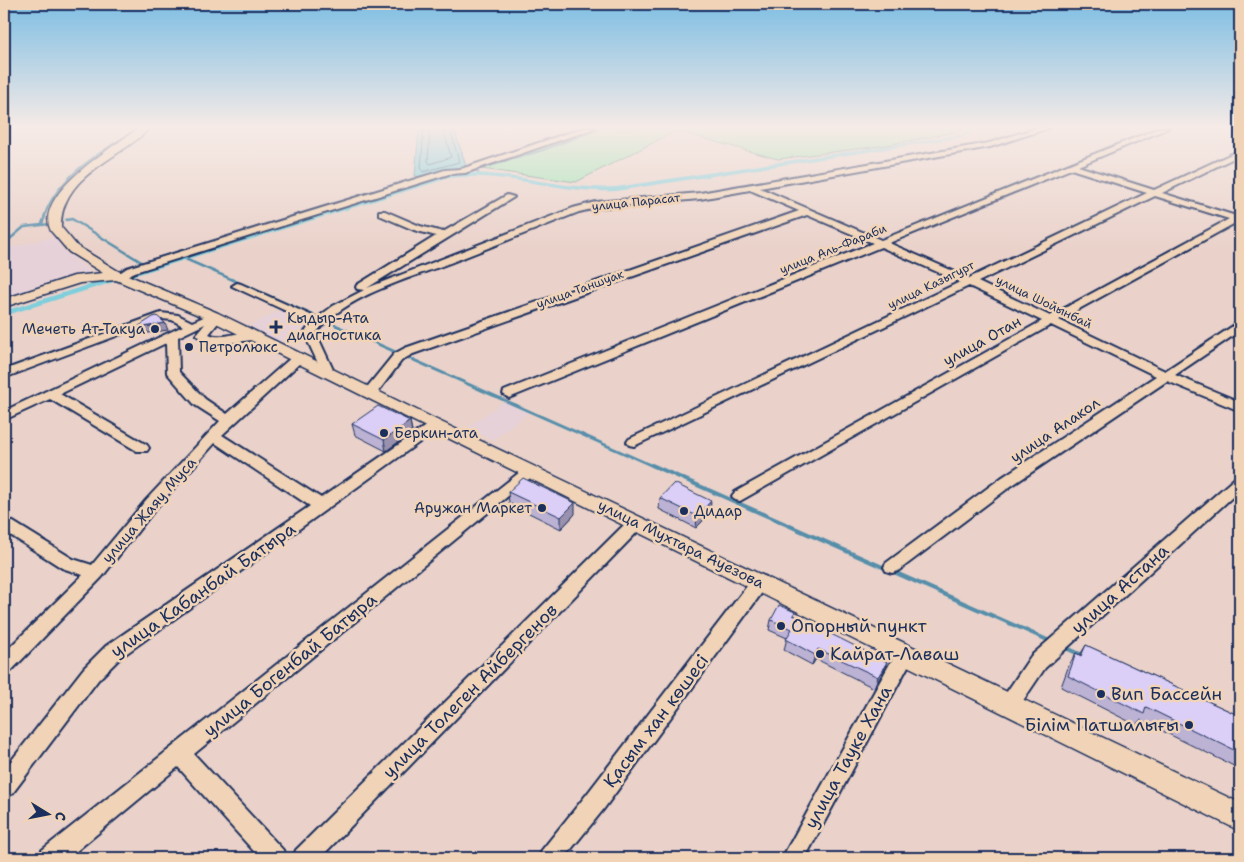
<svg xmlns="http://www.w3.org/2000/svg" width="1244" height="862" font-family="'Shantell Sans',sans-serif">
	<rect width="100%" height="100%" fill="#ead2ca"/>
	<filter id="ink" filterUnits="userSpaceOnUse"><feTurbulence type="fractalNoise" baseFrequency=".02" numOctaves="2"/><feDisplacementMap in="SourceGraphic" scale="10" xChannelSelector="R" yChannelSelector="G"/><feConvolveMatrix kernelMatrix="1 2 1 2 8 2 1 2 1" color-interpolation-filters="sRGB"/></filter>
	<g filter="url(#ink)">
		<path fill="#e6d1d8" d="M56 236 62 249 91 272 4 300V253L9 248Z
			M281 310 305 320 309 325 277 343 246 328Z
			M504 401 529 412 493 440 467 428Z"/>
		<path fill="#9ce4b2" stroke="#5c8a88" d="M588 128H961V131L887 145 778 159 676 131 576 182 467 167 547 143Z"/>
		<path fill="#7fcedc" stroke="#578eaa" d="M419 128H454L466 166 424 177 415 176Z"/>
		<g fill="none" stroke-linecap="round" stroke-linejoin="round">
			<path stroke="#436f90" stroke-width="1" d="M424 128 421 169 423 172 459 162 450 128
				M430 128 428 161 430 164 451 157 443 128"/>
			<path stroke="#578eaa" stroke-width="2" d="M479 175 477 170 543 150 602 128
				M44 217C57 175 104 151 138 128"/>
			<path stroke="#578eaa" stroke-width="2.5" d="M66 220 72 219 143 263
				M42 224 45 216
				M4 244 24 227 50 224
				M183 258 340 327"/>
			<path stroke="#578eaa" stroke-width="3" d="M337 326 655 467"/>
			<path stroke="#578eaa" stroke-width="4" d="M652 465 1052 642"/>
			<path stroke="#578eaa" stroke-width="4.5" d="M1049 641 1052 642
				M1064 647 1084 656"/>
			<path fill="#7fcedc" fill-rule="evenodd" d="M966 128H972V132L964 137 616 191C559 194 505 171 449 178L4 316V311L448 174C505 168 559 191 616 187L963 134 966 131Z"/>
			<defs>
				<path id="minor" d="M583 128H595L465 173 449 174 135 272 120 279 115 276 127 268 445 170 461 169Z
					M1037 128H1049L990 147 760 188 881 240 1159 128H1169L1078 166 1154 190 1240 150V155L1162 193 1236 216 1240 214V223L1237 222 1059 320 1165 371 1236 324 1240 323V331L1175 375 1240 402V411L1167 381 1011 486 898 571 892 573 886 571 884 567 886 563 1001 478 1156 376 1051 325 740 501 735 500 732 496 735 492 1042 321 969 286 634 446 629 445 627 442 629 439 960 282 881 247 509 398 503 394 504 391 873 243 807 215 413 354 402 360 374 397 369 398 363 394 364 391 394 354 405 348 799 211 750 190 700 199 596 208 579 212C536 229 493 246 450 263 408 279 344 296 316 333L335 374 329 378 323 374 304 333 312 323 232 286 237 283 241 284 317 318 333 306 364 290 357 289 356 287 357 285 436 236 414 230 379 215V211H385L420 226 443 232 507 195 514 197 367 288 573 208 596 202 700 193 989 143ZM1071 169 1147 193 969 278 889 243ZM1155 196 1229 219 1050 316 978 282Z
					M161 313 178 315 192 322 213 313 222 318 209 334C223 342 248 326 258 336L252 340 213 345 196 335 205 324 178 337 179 372 205 399 227 414 293 356H301L303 359 301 362 222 435 321 498 430 423 435 422 442 426 120 658 98 680 12 794 4 797V770L84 668 106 646 310 506 215 443 156 508 102 577 11 671 4 673V653L83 575 62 568 4 531V518L10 520 73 559 92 565 146 500 220 421 195 405 167 373 166 343 60 394 147 445 149 448 147 451H137L50 399 4 420V411L183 326 172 320 162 319 4 378V370Z
					M530 466 535 468 537 471 535 474 194 754 283 850 286 858H260L178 767 68 858H39L42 850 525 468Z
					M1240 477V490L1045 668 1016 711 1009 714 1002 711 999 705 1002 699 1031 656 1235 478Z
					M636 517 642 519 644 523 642 527 320 858H293L296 850 630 519Z
					M760 575 766 577 768 582 766 587 603 810 564 858H539L542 850 587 794 754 577Z
					M905 647 912 649 914 655 805 858H782L898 649Z"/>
				<path id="major" d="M139 128H150C119 160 61 174 61 227L77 246 118 271 218 313 441 422 1240 803V831L208 319 116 280 80 283 4 307V299L74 276 103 273 69 252 51 231C32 194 116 145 139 128Z"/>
			</defs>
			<use href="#minor" stroke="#1b2f5e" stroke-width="4"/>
			<use href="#major" stroke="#1b2f5e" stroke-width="3"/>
			<use href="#minor" fill="#f1d4b7" fill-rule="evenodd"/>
			<use href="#major" fill="#f1d4b7" fill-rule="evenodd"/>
		</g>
		<path fill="#bcb2d4" stroke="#1b2f5e" d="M410 421 412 432 386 451 355 435 352 424Z
			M508 492 575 514 561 529 509 503Z
			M660 498 710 513 696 528 659 509Z
			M795 612 794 615 883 672 874 688 816 659 812 665 784 650 787 638 769 630 771 620Z
			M1086 645 1240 716V769L1140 720 1136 725 1061 687 1069 665 1076 653 1080 655Z"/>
		<path fill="#9991ad" stroke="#1b2f5e" d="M165 323 168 330 142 334 139 328Z
			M410 421 412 432 386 451 384 440Z
			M711 501 710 513 696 528 697 516Z
			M575 503V514L561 529V517Z
			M818 649 816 659 812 665 815 655Z
			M887 662 883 672 874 688 878 677Z"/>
		<path fill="#dbcff7" stroke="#1b2f5e" d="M157 316 165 323 139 328V326L153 317Z
			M378 406 410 421 384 440 352 424Z
			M523 478 575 503 561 517 508 492Z
			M674 483 711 501 697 516 660 498Z
			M779 605 795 612 793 615 887 662 878 677 818 649 815 655 786 639 792 629 771 620Z
			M1086 645 1240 716V753L1146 707 1144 714 1068 676 1076 653 1081 656Z"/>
	</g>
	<linearGradient id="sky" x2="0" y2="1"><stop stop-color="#7ebee3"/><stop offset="0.51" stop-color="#f6ebe7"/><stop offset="1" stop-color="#f6ebe7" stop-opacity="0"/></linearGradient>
	<rect width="1244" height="249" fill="url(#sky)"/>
	<g fill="#1b2f5e" stroke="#f1d4b7" stroke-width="2">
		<path d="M273.5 319.5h5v5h5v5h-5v5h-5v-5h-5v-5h5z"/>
		<circle cx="155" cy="329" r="5"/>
		<circle cx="189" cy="347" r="5"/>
		<circle cx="384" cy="433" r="5"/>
		<circle cx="542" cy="508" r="5"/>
		<circle cx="684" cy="511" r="5"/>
		<circle cx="781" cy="626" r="5"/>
		<circle cx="820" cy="654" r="5"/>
		<circle cx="1101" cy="694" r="5"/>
		<circle cx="1189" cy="725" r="5"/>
	</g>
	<g text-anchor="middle" stroke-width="5" stroke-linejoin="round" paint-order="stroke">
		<g font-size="12" fill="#1b2f5e" stroke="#f1d4b7">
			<text transform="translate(636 202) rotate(-6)" y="4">улица Парасат</text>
			<text transform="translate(833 249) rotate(-22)" y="4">улица Аль-Фараби</text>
			<text transform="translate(931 285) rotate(-26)" y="4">улица Казыгурт</text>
			<text transform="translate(580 289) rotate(-20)" y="4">улица Таншуак</text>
			<text transform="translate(1044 302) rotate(26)" y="4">улица Шойынбай</text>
		</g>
		<g font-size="15" fill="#1b2f5e" stroke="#f1d4b7" text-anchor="start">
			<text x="287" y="323">Кыдыр-Ата<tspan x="287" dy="17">диагностика</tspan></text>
			<text x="145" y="334" text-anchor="end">Мечеть Ат-Такуа</text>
			<text x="199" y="352">Петролюкс</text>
			<text x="394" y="438">Беркин-ата</text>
			<text x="532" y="513" text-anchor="end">Аружан Маркет</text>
			<text x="694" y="516">Дидар</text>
		</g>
		<g font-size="15" fill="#1b2f5e" stroke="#f1d4b7">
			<text transform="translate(982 341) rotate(-29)" y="5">улица Отан</text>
			<text transform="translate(1055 430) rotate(-34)" y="5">улица Алакол</text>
			<text transform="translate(149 510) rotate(-49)" y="5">улица Жаяу Муса</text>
			<text transform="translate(681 544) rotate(26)" y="5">улица Мухтара Ауезова</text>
		</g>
		<g font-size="18" fill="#1b2f5e" stroke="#f1d4b7">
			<text transform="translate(1120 589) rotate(-42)" y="6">улица Астана</text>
			<text transform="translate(203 590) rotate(-35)" y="6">улица Кабанбай Батыра</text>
			<text transform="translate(290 665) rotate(-39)" y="6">улица Богенбай Батыра</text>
			<text transform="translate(470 691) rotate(-45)" y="6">улица Толеген Айбергенов</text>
			<text transform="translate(656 721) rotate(-53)" y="6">Қасым хан көшесі</text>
			<text transform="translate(848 757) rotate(-61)" y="6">улица Тауке Хана</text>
		</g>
		<g font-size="18" fill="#1b2f5e" stroke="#f1d4b7" text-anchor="start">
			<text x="791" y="632">Опорный пункт</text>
			<text x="830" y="660">Кайрат-Лаваш</text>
			<text x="1111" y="700">Вип Бассейн</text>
			<text x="1179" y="731" text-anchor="end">Білім Патшалығы</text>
		</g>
	</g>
	<rect width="1244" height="862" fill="none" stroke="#f1d4b7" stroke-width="20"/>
	<rect x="10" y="10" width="1224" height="842" fill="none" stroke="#1b2f5e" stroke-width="2" filter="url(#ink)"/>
	<g transform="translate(48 814) rotate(100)" stroke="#f1d4b7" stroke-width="4" paint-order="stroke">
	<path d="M0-4L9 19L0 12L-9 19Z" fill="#1b2f5e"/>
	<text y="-8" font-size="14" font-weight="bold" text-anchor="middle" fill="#1b2f5e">С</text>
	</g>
</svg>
